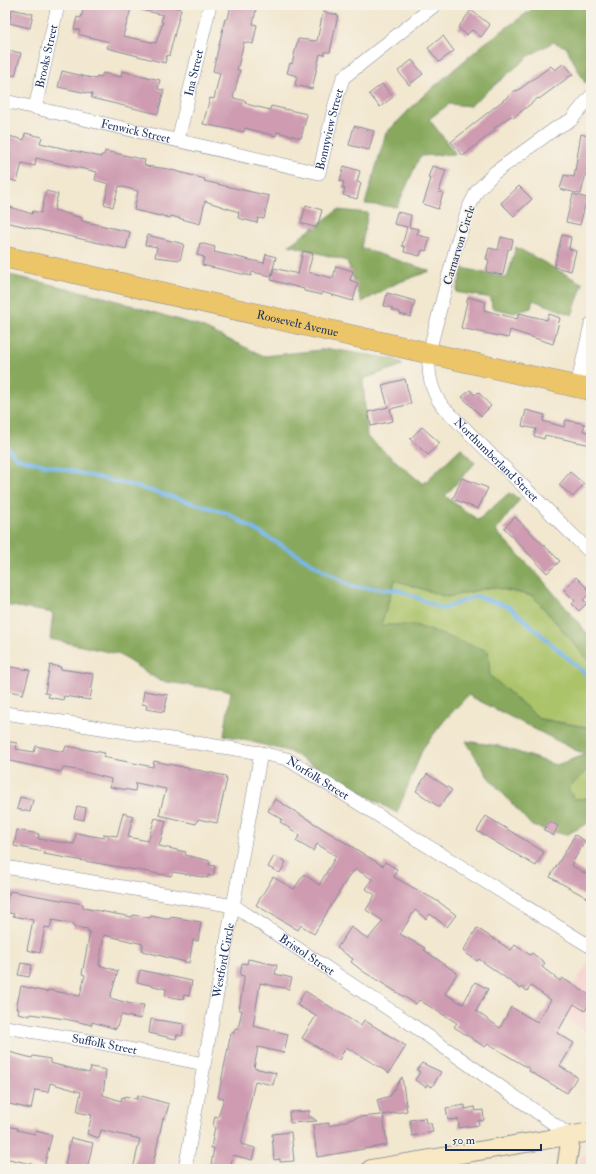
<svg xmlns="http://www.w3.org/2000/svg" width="596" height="1174" font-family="'IM FELL Double Pica',serif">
	<rect width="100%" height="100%" fill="#f7f3e8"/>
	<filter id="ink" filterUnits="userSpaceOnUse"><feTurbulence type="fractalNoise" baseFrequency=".025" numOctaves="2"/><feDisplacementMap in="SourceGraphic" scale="8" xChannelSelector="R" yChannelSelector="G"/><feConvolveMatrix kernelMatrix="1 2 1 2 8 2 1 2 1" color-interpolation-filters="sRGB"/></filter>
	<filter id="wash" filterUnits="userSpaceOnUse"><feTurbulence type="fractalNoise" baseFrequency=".012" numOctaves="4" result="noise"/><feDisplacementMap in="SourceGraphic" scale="16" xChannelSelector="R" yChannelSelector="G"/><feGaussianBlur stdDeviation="0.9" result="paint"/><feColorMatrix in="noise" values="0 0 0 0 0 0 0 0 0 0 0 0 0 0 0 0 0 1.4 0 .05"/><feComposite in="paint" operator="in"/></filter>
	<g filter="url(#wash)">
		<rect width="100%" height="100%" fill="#f2e7cf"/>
		<path fill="#f7d0cd" d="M589 960 591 961V1035L558 1013Z
			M591 1153V1169H579L581 1156Z"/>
		<path fill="#abc369" stroke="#637964" d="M395 580 447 597 492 587 533 596 591 663V723L586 727 540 719 490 676 381 625Z
			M591 766V798L574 799 568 789Z"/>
		<path fill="#88a95d" stroke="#526c5e" d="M538 5H591V80L585 83 566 47 553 42 529 56 470 106 449 104 429 119 456 154 420 156 397 207 365 204 386 133 423 96 485 43Z
			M338 210 368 213 361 248 430 271 397 283 362 302 347 261 289 245Z
			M516 247 583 284 572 315 533 300 531 308 514 313 492 308 491 298 456 292 463 268 507 278Z
			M5 274 101 296 202 327 264 356 330 349 394 359 403 365 363 379 367 437 423 484 461 448 475 463 445 496 478 520 509 493 520 499 496 531 541 578 591 638V659L589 661 533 596 492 587 447 597 395 580 381 625H415L488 651 490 676 540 719 586 727 591 723V766L568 789 574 799 591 798V823L590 822 566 835 532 826 488 777 466 741 499 746 556 765 585 755 468 695 444 721 423 748 397 813 288 751 224 735 231 691 160 681 118 654 50 639 53 613 5 605Z"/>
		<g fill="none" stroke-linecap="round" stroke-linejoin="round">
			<path stroke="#79b7ec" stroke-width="4" d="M5 444 16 458 138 487 227 513 352 587 399 590 443 609 476 596 510 607 591 679"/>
		</g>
		<g id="blocks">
			<path fill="#ce9bb1" d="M84 5H117L131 9 123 36 156 43 163 22H161L163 15 138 9 139 5H166L181 9 169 56 167 55 165 63 107 48 109 42 78 34 80 30 74 29 77 17 81 18Z
				M231 5H257L253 24 257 25 253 44 244 42 237 70H240L233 98 246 101 245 103 250 105 270 110 271 106 307 114 301 138 277 132 276 136 245 128 244 132 203 124 210 98 214 99 220 73 213 71 225 19H228Z
				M12 9 33 14 30 28 9 23Z
				M471 10 490 25 481 37 472 30 467 35 458 28Z
				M323 12 338 15 330 52H325L324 55 320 54 312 89 295 85 297 76 287 73 290 63 292 64 298 39 317 41Z
				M443 36 454 51 439 62 428 48Z
				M6 50 21 53 15 76 5 73Z
				M412 60 423 74 409 85 398 71Z
				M564 63 573 74 539 99 538 98 513 118 511 116 494 128 495 130 463 156 451 142 516 90 517 91 551 66 555 70Z
				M62 71 96 79 97 76 101 77 103 73 121 77 122 71 160 80 158 89 164 90 158 114 91 98 92 94 58 87Z
				M382 84 393 97 380 107 369 94Z
				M354 126 374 131 369 150 349 145Z
				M25 133 42 137 40 143 101 157V155H104L105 151 133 157 145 160 144 164 146 166 168 169 205 179 204 181 269 196 264 219 258 218 257 223 238 218 239 212 205 201 200 224 171 216 170 218 160 215V216L134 210 138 191 119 186 113 207 104 204 109 184 95 180 97 172 36 158 35 166 22 163 17 182 5 178 11 154 5 152V135L24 140Z
				M581 134 591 137V170L587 169 581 194 560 189 564 175 574 177Z
				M344 166 360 171 357 182 361 183 357 199 343 195 345 188H342L344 182 340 181Z
				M432 166 446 170 439 192 443 193 438 209 423 204 431 179 428 178Z
				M519 186 532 199 514 216 501 203Z
				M46 191 58 194 54 210 82 218V221L130 232 126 249 5 222 7 206 32 214 33 211 41 213Z
				M573 194 587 198 580 225 566 222Z
				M306 205 322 210 317 228 301 223Z
				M397 212 411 215 409 227 419 229 417 235 430 238 426 251 422 250 420 256 404 252 405 247 402 246 407 227 394 224Z
				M147 235 184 244 180 260 155 257 157 247 145 245Z
				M562 235 571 237 569 249 576 251 571 271 554 267Z
				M501 237 513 240 511 249H508L503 275 486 272 489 260 486 259 489 248 498 250Z
				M200 243 215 247 214 252 264 263 266 254 276 257 271 276 252 272 251 276 202 265 204 257 197 255Z
				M303 251 313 253 308 272 333 278 336 266 353 271 350 280 358 283 353 301 322 292V295L304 291V289L271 280 274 268 298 274Z
				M387 293 415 301 411 317 400 314V312L392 310V308L384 306Z
				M468 297 486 302 484 310 517 319 519 313 547 320 549 314 560 318 553 344 510 330 508 338 461 328Z
				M405 379 411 404 390 409 393 421 371 426 368 412 388 407 382 385Z
				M470 390 475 395 478 392 491 406 481 416 462 397Z
				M526 410 545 415 543 421 564 427 566 420 585 424 583 431 591 433V445L545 435 544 439 534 436 536 429 522 426Z
				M422 427 440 443 428 455 410 439Z
				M570 472 584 484 573 497 559 485Z
				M462 478 488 488 478 509 453 499Z
				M515 517 560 561 547 573 504 528Z
				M576 577 591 592 583 600 587 603 579 611 572 604 575 601 564 590Z
				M50 665 61 667 60 669 94 674 90 700 64 696 63 700 48 697 49 694 45 693Z
				M5 666 30 670 23 694 5 690Z
				M144 691 168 695 164 712 146 709 147 705 142 704Z
				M5 741 17 743 16 749 34 752 36 746 64 752 66 746 105 753 103 757 153 767 154 761 226 776 225 779H227L217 823 198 819 196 824 159 815 166 789 136 783 135 791 110 787 111 779 77 770 63 768 61 772 5 760Z
				M427 774 452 790 439 807 416 791Z
				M20 797 33 800 30 812 17 809Z
				M275 799 383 866 385 862 397 869 394 877 439 902 456 915 447 927 430 914 426 919 415 910 400 934 425 948 424 950 457 973 445 994 463 1004 475 982 488 989 476 1011 500 1028 511 1007 537 1022 551 1000 531 986 527 991 522 987 521 989 479 959 477 961 463 951 477 928 511 950 515 945 530 955 532 953 545 963 542 967 560 981 562 978 591 996V1001L585 1011 574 1004 557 1033 574 1043 560 1066 577 1077 567 1093 529 1071 530 1069 488 1044 485 1047 465 1034 454 1027 457 1023 419 1000 416 1004 364 972 351 962 353 959 337 948 351 927 368 939 383 921 366 910 375 895 366 889 372 879 356 869 354 872 352 871 314 934 301 925 298 930 256 905 273 877 294 889 304 874 319 885 336 856 317 844 313 851 296 841 300 835 280 822 282 819 268 811Z
				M77 806 86 808 84 820 74 818Z
				M123 813 133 816 128 837 148 841 155 818 166 821 159 846 186 852 185 855 210 861 209 865 215 866 213 876 208 875V878L173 872 171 876 44 854V852L14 846 17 830 39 834 38 839 74 844 76 833 104 838V834L117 836Z
				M486 816 544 852 536 866 477 831Z
				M549 821 558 826 553 836 544 830Z
				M575 835 585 841 571 865 591 877V900L550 877Z
				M274 856 286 862 280 873 268 867Z
				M10 891 83 904V908L132 917 133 915 150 918 151 916 166 919H170L171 917 201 922 198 941 193 940 189 963 142 951 143 944 104 935 99 965 118 971 110 998 131 1004 144 1005 141 1019 121 1015 116 1029 92 1022V1025L65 1019 31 1014 30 1016 18 1013 19 1009H16L21 986 47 992 48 990 80 996 85 975 82 974 90 932H88V929L73 927 74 924 52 920 50 928 45 927 40 953 27 950 33 920 13 916 14 914 5 912 8 894 9 895Z
				M248 959 277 965 275 974 292 978 289 989 260 983 253 1026 288 1034 284 1053 258 1047 254 1068 276 1073 273 1085 255 1081 241 1144 255 1148 252 1160 233 1155 230 1169H212L213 1166 211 1165 214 1148H211L215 1127 213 1126 215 1116 218 1117 224 1098 218 1097 231 1033H234L235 1028 238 1029 242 1010H239L244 979V976L240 975 242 963 247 964Z
				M21 963 32 965 29 977 18 975Z
				M140 970 192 981 189 996 184 995 183 999 165 996 166 989 137 982Z
				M305 991 361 1026 364 1020 406 1046 389 1073 346 1047 339 1060 302 1038 316 1016 297 1005Z
				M151 1019 184 1024 182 1036 177 1035 176 1039 149 1033Z
				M5 1051 32 1058 33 1056 50 1059V1063L89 1073 91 1067 106 1070 103 1095 121 1101 122 1097 124 1098 125 1096 137 1099 138 1095 169 1104 165 1118H163L152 1169H133L140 1139 101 1130 99 1138 87 1134 92 1115 77 1112 81 1092 50 1083 48 1092 35 1090 31 1109 5 1103 10 1077 5 1073Z
				M422 1063 441 1072 432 1087 427 1084 426 1087 415 1080 420 1072 417 1070Z
				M402 1077 407 1111 383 1115 387 1145 317 1157 313 1125 329 1123V1126L359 1117 381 1115 377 1100 390 1096Z
				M465 1105V1109L475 1107 476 1111 483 1110 484 1120 478 1121 479 1125 459 1128 458 1119 448 1120 446 1108Z
				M310 1111 308 1115 317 1121 290 1123 289 1112Z
				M425 1118 426 1123H431L433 1132 412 1136 410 1120Z
				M5 1126 17 1128V1130L35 1134V1131L52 1135 44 1167 5 1158Z
				M291 1132 294 1161 280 1162V1159L274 1160 272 1134Z
				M71 1138 93 1143 87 1169 65 1165Z"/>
		</g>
	</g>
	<g filter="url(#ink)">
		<use href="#blocks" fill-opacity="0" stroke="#868b96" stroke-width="1"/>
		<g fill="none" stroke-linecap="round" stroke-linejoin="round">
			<defs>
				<g id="street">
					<path id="s1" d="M591 96 571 120 556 128 494 173 477 191 468 209 457 243 429 352C428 373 430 390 443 407L591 553"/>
					<path id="s2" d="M5 101 319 173 335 104 343 78 435 5"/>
					<path id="s3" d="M35 108 58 5"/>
					<path id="s4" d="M178 140 210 5"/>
					<path d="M577 386 591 324"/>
					<path id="s5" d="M5 713 261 753 287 759 591 947"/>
					<path id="s6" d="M5 867 234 906 408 1022 571 1136"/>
					<path id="s7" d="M5 1027 90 1041 204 1064"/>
					<path id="s8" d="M185 1169 261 753"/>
				</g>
				<path id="secondary" d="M371 1169 591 1132
					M566 1169 571 1136"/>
				<g id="primary">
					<path id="s9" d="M5 257 591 390"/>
				</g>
			</defs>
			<use href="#street" stroke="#868b96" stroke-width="14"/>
			<use href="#secondary" stroke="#868b96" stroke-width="20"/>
			<use href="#primary" stroke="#868b96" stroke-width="22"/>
			<use href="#street" stroke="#fff" stroke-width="13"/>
			<use href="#secondary" stroke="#f8e8c3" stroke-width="18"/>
			<use href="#primary" stroke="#edc569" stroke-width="21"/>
		</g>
	</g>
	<g text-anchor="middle" stroke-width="3" stroke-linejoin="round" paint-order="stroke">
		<g font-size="12" fill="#1b2f5e" stroke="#f7f3e8">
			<text dy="4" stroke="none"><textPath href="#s3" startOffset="53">Brooks Street</textPath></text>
			<text dy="4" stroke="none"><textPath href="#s4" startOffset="69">Ina Street</textPath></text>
			<text dy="4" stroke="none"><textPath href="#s2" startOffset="367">Bonnyview Street</textPath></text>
			<text dy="4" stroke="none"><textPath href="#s2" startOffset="134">Fenwick Street</textPath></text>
			<text transform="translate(459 245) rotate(-73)" y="4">Carnarvon Circle</text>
			<text dy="4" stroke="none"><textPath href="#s9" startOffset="300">Roosevelt Avenue</textPath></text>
			<text dy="4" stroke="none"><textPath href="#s1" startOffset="451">Northumberland Street</textPath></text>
			<text dy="4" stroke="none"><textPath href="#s5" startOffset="322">Norfolk Street</textPath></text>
			<text dy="4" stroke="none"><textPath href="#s6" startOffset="320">Bristol Street</textPath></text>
			<text dy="4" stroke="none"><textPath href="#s8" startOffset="212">Westford Circle</textPath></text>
			<text dy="4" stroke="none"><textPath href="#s7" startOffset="101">Suffolk Street</textPath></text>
		</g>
	</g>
	<rect width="596" height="1174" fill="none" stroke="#f7f3e8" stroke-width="20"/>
	<path d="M446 1144v6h95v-6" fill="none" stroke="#1b2f5e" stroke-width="2"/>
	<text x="452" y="1144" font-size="12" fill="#1b2f5e" stroke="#f7f3e8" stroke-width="3" paint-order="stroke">50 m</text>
</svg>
